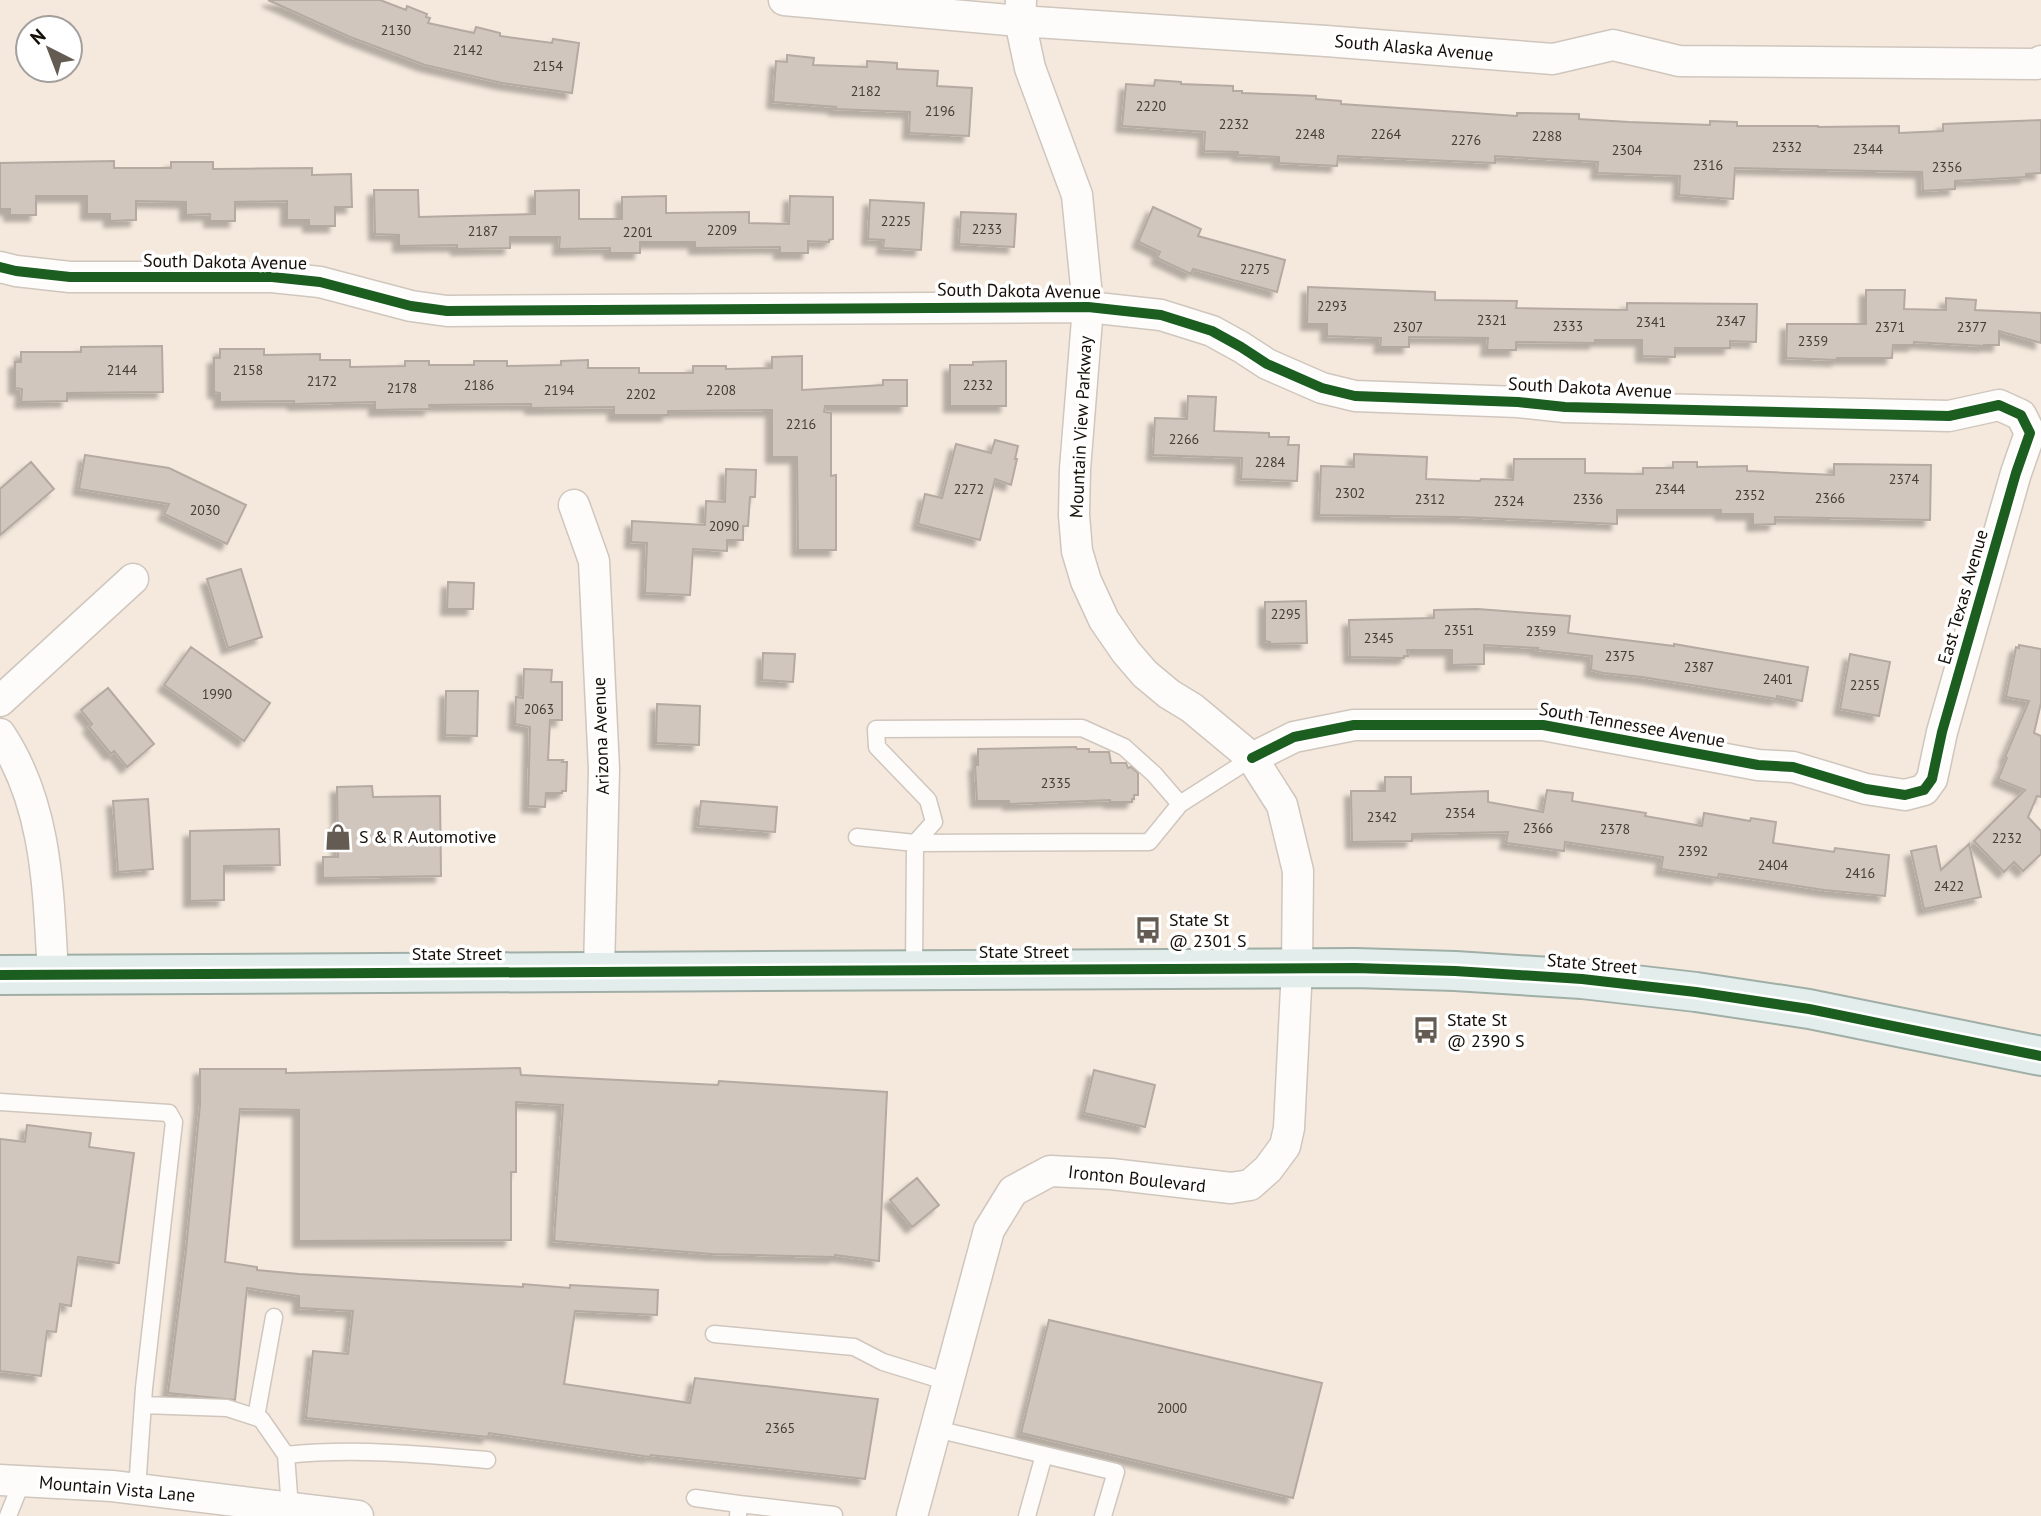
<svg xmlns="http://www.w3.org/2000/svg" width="2041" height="1516" font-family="'PT Sans',sans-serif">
	<defs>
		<filter id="shadow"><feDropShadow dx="-6" dy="6" stdDeviation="2" flood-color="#0004"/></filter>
	</defs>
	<rect width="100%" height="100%" fill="#f5e9dd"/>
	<path fill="#d0c6bd" stroke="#b4aaa2" stroke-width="2" filter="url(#shadow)" d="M268 0H380L406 10 407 6 427 14 426 17 430 18 428 23 474 33 476 27 500 33V36L552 43 553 39 579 43 572 93 502 83 425 65 350 37Z
		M787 55 814 58 813 65 867 67V61L897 63V69L938 71 937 86 972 88 969 136 909 133 910 112 835 109 836 107 773 102 776 61 787 62Z
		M1155 80 1181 82V84L1233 86V91H1242V93L1316 96V99L1341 101V104L1517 116V113L1579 114V119L1629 122 1710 125V121L1737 122V126H1818V127L1899 126V133L1943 131V124L2041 120V173L2026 174V177L1955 181V189L1923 191 1922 172 1735 168 1733 199 1679 195 1680 176 1597 173 1598 162 1495 156V163L1338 156 1337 166 1279 163V157L1238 155V152L1204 151 1205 132 1122 126 1126 84 1154 86Z
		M114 161V168H171V162H213V169L312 168V175L351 174 352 207H335V226H309V220H287V201L235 202V221H210V214L186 215V202L136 201V220L110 221V214H87V196H36V215H10V209H0V163Z
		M374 190H418L419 217 535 214V191L579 190V219H622V197L666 196V213L749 212V223L789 224 790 196 833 197V239L829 240V242L808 241V253H780V247L695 248V242H640V253H610V248L559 249 560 237H510V248L457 249V245L399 246V235L375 234Z
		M870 200 924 203 921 250 883 248 884 240 868 239Z
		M1153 207 1201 229 1198 236 1285 260 1277 292 1193 269 1191 274 1157 258 1160 252 1139 242V240Z
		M961 212 1016 214 1014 247 959 244Z
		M1308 287 1435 292V300L1517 301 1516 308 1627 310V303L1757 304 1756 342 1730 341V348H1675V357L1642 356V340H1595V343L1516 342V350H1487L1488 338 1409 337V347H1380L1381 338 1327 336V324H1307Z
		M1866 290H1905L1904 309 1946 310V298L1976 300 1975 310 2041 313V343L1999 331V345H1984V346L1914 342V345H1893L1892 358H1837V360L1786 358 1787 324H1866Z
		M162 346 163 392 67 393V401L21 402 22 389 15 388V362H21V352H81V347Z
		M220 349H264V355L320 354V360H350V367L405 366V361H429V365H474V361H507V366L561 365V361L588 360V368H639V373H693V366H726V369L772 368V357L802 356V390L883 385V380H907V406H825L824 412 831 413V476L836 475V550H798L797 457H772V410L668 411V415H614V407L531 408V404L429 405 430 409 375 410V402L294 404V401L220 402V393L214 392V358H220Z
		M1006 361V406H950V365H973V362Z
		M1188 396 1216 397 1214 431 1269 433V437H1289L1288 445H1299L1297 481 1241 479 1242 458 1153 455 1155 418 1187 419Z
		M995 440 1018 446 1015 459H1017L1011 485 995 479 980 540 918 524 925 494 942 498 956 444 991 453Z
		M1354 454 1427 457 1426 479 1480 481 1481 479 1513 480 1514 459H1585V473L1643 474V468H1673V462H1697V467L1747 466V471L1834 475V464L1931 465 1930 520 1775 517V524L1753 525V514H1721V510H1617V524L1459 517 1319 515 1321 466 1354 467Z
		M85 455 169 468 246 505 227 544 164 514 169 504 79 489Z
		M31 462 54 489 0 535V489Z
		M726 469 756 470 755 497H750L748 526H743V540H727V551L693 549 690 595 645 593 647 543 631 542 632 521 705 525 706 501 725 502Z
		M241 569 262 637 228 648 207 579Z
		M448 582 474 583 473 609H447Z
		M1306 601 1307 643 1270 644V642L1265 641V602Z
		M1478 609 1570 616 1568 633 1674 646V644L1808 667 1802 701 1777 696V699L1642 677 1603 673 1591 670 1592 656 1537 650 1538 648 1484 645V664L1452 665V650H1407L1408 656H1404V658L1350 657 1349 620 1434 618V610Z
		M2019 645 2041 649V703L2034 733 2041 736V797L2037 796 2028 817 2041 831V854L2023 871 2014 862 2004 872 1974 841 2025 790 1998 779 2007 758 2005 757 2029 701 2006 697 2016 647 2019 648Z
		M191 647 270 703 244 741 164 685Z
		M763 653 795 654 793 682 762 680Z
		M1850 654 1890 662 1879 716 1840 709Z
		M524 669 552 670 551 682H562V720H550L548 760H563L562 762H567L566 791H562V793H546L545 807 528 806 530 727 515 724 516 697 523 698Z
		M108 688 154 744 127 767 114 751 111 754 89 727 92 724 81 710Z
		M446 691H478L477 736 445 735Z
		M657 704 700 706 699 745 656 743Z
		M1076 747 1077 749H1089V752H1109L1111 763H1126L1128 768 1131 767 1138 773V795H1134V799H1132V802H1110V800L1009 804V801H977L975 765H978V749Z
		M1385 777H1411V794L1488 791V802L1543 812 1547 790 1573 793 1572 801 1646 813 1645 816 1702 826 1704 813 1750 821 1751 818 1776 822 1773 843 1834 852 1835 848 1889 855 1885 896 1824 890 1719 874 1718 878 1661 869 1663 857 1565 842 1564 851 1506 843 1508 832 1412 834V841L1352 842 1351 791H1385Z
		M372 786 373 797 440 796 441 876 323 878V857H338L337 787Z
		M148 799 153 869 118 872 113 801Z
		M701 801 777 807 775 832 698 826Z
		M279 829 280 865 224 866V900L190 901V831Z
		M1969 844 1981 897 1924 909 1911 851 1936 846 1941 870Z
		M520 1068 521 1075 718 1085 719 1081 887 1092 879 1261 835 1255V1257L712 1254 554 1241 563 1105 516 1102V1172H511V1240L299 1241V1110L240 1109 225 1262 257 1267V1270L299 1274 523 1287V1284L570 1288V1285L658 1290 657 1315 575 1311 564 1384 690 1403 695 1378 878 1399 865 1479 651 1455 650 1457 489 1433 488 1437 306 1418 313 1351 348 1354 353 1311 299 1308V1296L247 1288 235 1400 168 1393 186 1250 200 1105V1069H286V1073Z
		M1094 1070 1155 1085 1145 1127 1084 1113Z
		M27 1125 91 1133 89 1147 134 1153 119 1263 78 1257 71 1306 60 1304 56 1332 47 1331 41 1376 0 1371V1139L25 1142Z
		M917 1178 939 1205 912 1227 890 1200Z
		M1049 1320 1322 1383 1293 1498 1021 1433Z"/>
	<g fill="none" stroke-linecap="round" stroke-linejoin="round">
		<defs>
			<path id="lane" d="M857 837 915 843 1149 842 1180 804 1252 758
				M914 969 915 843 934 822 928 800 877 747 876 729 1082 728 1124 747 1154 774 1180 804
				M0 1102 169 1113 174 1122 144 1388 137 1489
				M714 1334 854 1347 883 1362 948 1382
				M143 1405 227 1408 261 1419 286 1455 290 1508
				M256 1417 274 1317
				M936 1429 1116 1472 1103 1516
				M286 1455C353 1448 420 1454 487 1460
				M695 1498 739 1504
				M8 1516 22 1481
				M738 1516 739 1504 834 1515
				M1027 1516 1044 1455"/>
			<path id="street" d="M784 0 1020 21 1326 41 1553 59 1613 45 1679 61 2036 64 2041 61
				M0 267 16 271 70 277H272L320 282 411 306 447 311 1088 307 1161 315 1212 331 1241 347 1267 364 1322 388 1355 396 1518 402 1565 407 1949 416 1999 405 2021 415 2030 433 2016 473 1942 732 1932 779 1924 790 1905 795 1866 789 1793 767 1758 765 1543 725H1354L1294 737 1252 758
				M574 505 594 561 604 769 599 970
				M0 701 133 579
				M0 734C48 806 48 891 53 974
				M0 1480 112 1486 358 1516
				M912 1516 989 1230 1013 1191 1050 1171 1111 1174 1231 1188 1250 1185 1268 1169 1285 1146 1289 1128 1297 968 1298 871 1282 805 1252 758 1192 708 1169 694 1145 674 1126 652 1104 620 1086 581 1077 551 1074 515 1075 469 1088 307 1077 195 1030 68 1020 21 1021 0"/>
			<path id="primary" d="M0 975 1355 968 1455 971 1582 979 1696 992 1809 1009 2041 1056"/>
		</defs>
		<use href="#lane" stroke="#cfc6bd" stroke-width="19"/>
		<use href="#street" stroke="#cfc6bd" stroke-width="33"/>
		<use href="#primary" stroke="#9fafa7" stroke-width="42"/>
		<use href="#lane" stroke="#fefcfa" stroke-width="16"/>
		<use href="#street" stroke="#fefcfa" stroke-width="30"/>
		<use href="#primary" stroke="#e3edeb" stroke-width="38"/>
		<defs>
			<path id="cycleway" d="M0 267 16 271 70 277H272L320 282 411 306 447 311 1088 307 1161 315 1212 331 1241 347 1267 364 1322 388 1355 396 1518 402 1565 407 1949 416 1999 405 2021 415 2030 433 2016 473 1942 732 1932 779 1924 790 1905 795 1866 789 1793 767 1758 765 1543 725H1354L1294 737 1252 758
				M0 975 1355 968 1455 971 1582 979 1696 992 1809 1009 2041 1056"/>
		</defs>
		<use href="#cycleway" stroke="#fff" stroke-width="15"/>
		<use href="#cycleway" stroke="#1b5e20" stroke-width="10"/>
	</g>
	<defs>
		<symbol id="shop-bare" viewBox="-9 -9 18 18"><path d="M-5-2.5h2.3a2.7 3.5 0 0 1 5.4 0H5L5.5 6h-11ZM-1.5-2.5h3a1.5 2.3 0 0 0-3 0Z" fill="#645b53" stroke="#fff" stroke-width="2.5" paint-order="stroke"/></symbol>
		<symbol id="bus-bare" viewBox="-9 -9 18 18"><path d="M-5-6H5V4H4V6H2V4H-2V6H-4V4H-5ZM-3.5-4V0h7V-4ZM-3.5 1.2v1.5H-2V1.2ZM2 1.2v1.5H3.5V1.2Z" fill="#645b53" stroke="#fff" stroke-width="2.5" paint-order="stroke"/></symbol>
	</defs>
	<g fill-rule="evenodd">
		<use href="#shop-bare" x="319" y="818" width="38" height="38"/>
		<use href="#bus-bare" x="1129" y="911" width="38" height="38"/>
		<use href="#bus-bare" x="1407" y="1011" width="38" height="38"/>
	</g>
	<g text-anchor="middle" stroke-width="7" stroke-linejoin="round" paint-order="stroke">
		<g font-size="14" fill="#443d35">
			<text x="396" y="35">2130</text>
			<text x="468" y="55">2142</text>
			<text x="548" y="71">2154</text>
			<text x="866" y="96">2182</text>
			<text x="1151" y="111">2220</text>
			<text x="940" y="116">2196</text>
			<text x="1234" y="129">2232</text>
			<text x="1310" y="139">2248</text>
			<text x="1386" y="139">2264</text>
			<text x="1547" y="141">2288</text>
			<text x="1466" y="145">2276</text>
			<text x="1787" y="152">2332</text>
			<text x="1868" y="154">2344</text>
			<text x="1627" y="155">2304</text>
			<text x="1708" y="170">2316</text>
			<text x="1947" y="172">2356</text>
			<text x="896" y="226">2225</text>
			<text x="987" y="234">2233</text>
			<text x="722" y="235">2209</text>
			<text x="483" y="236">2187</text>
			<text x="638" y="237">2201</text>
			<text x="1255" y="274">2275</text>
			<text x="1332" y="311">2293</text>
			<text x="1492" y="325">2321</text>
			<text x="1731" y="326">2347</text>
			<text x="1651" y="327">2341</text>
			<text x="1568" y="331">2333</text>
			<text x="1408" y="332">2307</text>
			<text x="1890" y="332">2371</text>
			<text x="1972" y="332">2377</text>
			<text x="1813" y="346">2359</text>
			<text x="122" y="375">2144</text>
			<text x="248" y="375">2158</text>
			<text x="322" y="386">2172</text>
			<text x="479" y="390">2186</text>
			<text x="978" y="390">2232</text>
			<text x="402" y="393">2178</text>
			<text x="559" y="395">2194</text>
			<text x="721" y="395">2208</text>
			<text x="641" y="399">2202</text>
			<text x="801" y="429">2216</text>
			<text x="1184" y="444">2266</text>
			<text x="1270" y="467">2284</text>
			<text x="1904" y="484">2374</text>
			<text x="969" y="494">2272</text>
			<text x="1670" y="494">2344</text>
			<text x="1350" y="498">2302</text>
			<text x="1750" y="500">2352</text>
			<text x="1830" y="503">2366</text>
			<text x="1430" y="504">2312</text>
			<text x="1588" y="504">2336</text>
			<text x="1509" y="506">2324</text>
			<text x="205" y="515">2030</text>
			<text x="724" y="531">2090</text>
			<text x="1286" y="619">2295</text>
			<text x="1459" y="635">2351</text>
			<text x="1541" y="636">2359</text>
			<text x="1379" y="643">2345</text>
			<text x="1620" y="661">2375</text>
			<text x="1699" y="672">2387</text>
			<text x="1778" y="684">2401</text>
			<text x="1865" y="690">2255</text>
			<text x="217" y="699">1990</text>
			<text x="539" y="714">2063</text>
			<text x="1056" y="788">2335</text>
			<text x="1460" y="818">2354</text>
			<text x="1382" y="822">2342</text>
			<text x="1538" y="833">2366</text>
			<text x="1615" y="834">2378</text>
			<text x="2007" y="843">2232</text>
			<text x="1693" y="856">2392</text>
			<text x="1773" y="870">2404</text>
			<text x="1860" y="878">2416</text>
			<text x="1949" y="891">2422</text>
			<text x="1172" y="1413">2000</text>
			<text x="780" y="1433">2365</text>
		</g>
		<g font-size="18" fill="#160f08" stroke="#fff">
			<text transform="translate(1414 48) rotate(5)" y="6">South Alaska Avenue</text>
			<text transform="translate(225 262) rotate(1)" y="6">South Dakota Avenue</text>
			<text transform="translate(1019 291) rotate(1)" y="6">South Dakota Avenue</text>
			<text transform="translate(1590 388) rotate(3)" y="6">South Dakota Avenue</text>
			<text transform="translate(1081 427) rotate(-87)" y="6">Mountain View Parkway</text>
			<text transform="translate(1963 597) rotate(-74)" y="6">East Texas Avenue</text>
			<text transform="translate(1632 725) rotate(10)" y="6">South Tennessee Avenue</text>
			<text transform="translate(601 736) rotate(-92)" y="6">Arizona Avenue</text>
			<text x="1024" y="958">State Street</text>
			<text x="457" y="960">State Street</text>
			<text transform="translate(1592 964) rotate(5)" y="6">State Street</text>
			<text transform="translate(1137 1179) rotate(6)" y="6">Ironton Boulevard</text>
			<text transform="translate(117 1489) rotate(5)" y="6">Mountain Vista Lane</text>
		</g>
		<g font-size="18" fill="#160f08" stroke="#fff" text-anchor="start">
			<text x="359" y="843">S &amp; R Automotive</text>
			<text x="1169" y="926">State St<tspan x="1169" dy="21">@ 2301 S</tspan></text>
			<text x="1447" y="1026">State St<tspan x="1447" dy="21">@ 2390 S</tspan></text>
		</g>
	</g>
	<g transform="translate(49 49) rotate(318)"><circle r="33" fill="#ffffff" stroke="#a29f9c" stroke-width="2"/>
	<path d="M0-5L12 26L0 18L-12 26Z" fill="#645b53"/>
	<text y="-10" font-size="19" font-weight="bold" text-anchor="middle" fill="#160f08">N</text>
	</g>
</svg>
